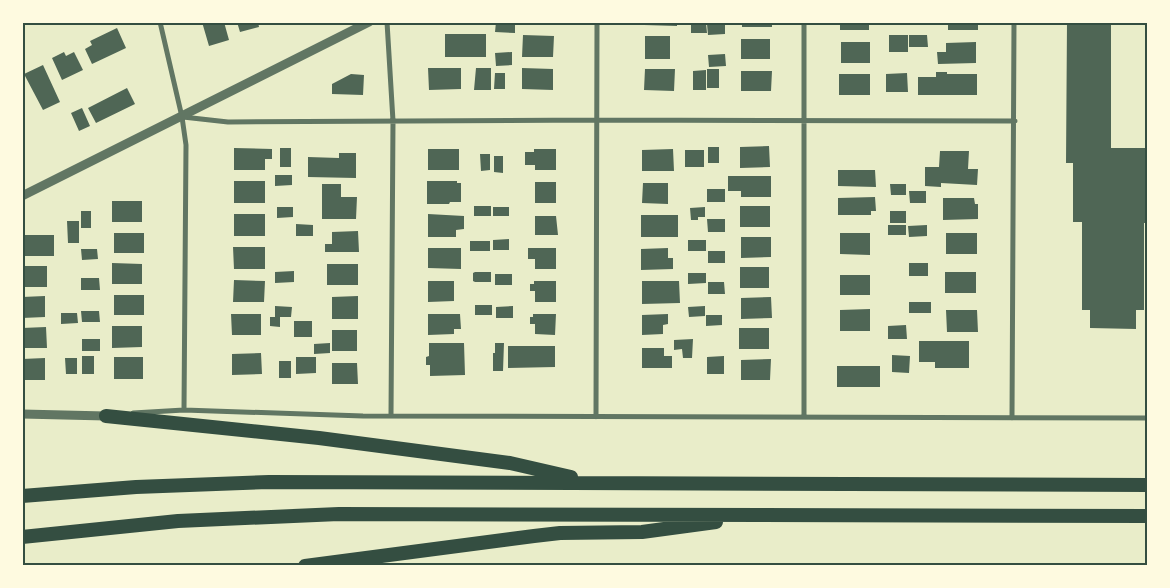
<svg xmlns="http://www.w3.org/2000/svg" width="1170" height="588" font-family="'Source Serif 4',serif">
	<rect width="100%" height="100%" fill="#e9edc9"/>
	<path fill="#4f6655" d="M202 22H224L229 40 209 46Z
		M237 22H258L259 27 240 32Z
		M496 22H546V25H515V33L495 32Z
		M644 22H677V26L644 25Z
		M742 22H772V27H742Z
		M840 22H869V30H840Z
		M948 22H978V30H948Z
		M1067 22H1111V148H1148V223H1144V310H1136V329L1090 328V310H1082V222H1073V163H1066Z
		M706 23 707 33H691V24Z
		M725 23V34L708 35 707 24Z
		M117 28 126 48 92 64 85 49 92 45 90 41Z
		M445 34H486V57H445Z
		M523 35 554 36 553 57H522Z
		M889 35H908V52H889Z
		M909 35H927L928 47H909Z
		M645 36H670V59H645Z
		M741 39H770V59H741Z
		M841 42H870V63H841Z
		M976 42V63L938 64 937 52H946V43Z
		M64 52 66 56 74 52 83 70 62 80 52 58Z
		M512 52V65L496 66 495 53Z
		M725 54 726 66 709 67 708 55Z
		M43 65 60 102 43 110 24 74Z
		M428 68H461V89L429 90Z
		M476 68H491V90H474Z
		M522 68 553 69V90L522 89Z
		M645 69H675L674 91 644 90Z
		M707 69H719V88H707Z
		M706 70V90H693V71Z
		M741 71H772L771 91H741Z
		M936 72H947V74H977V95H918V77H936Z
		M495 73H505V89H494Z
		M907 73 908 92H886V74Z
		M351 74 364 75 363 95 332 94V84Z
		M839 74H870V95H839Z
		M127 88 135 104 96 123 88 108Z
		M82 108 90 126 79 131 71 113Z
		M769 146 770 167 740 168V147Z
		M708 147H719V163H708Z
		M234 148 272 149V159H265V170H234Z
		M280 148H291V167H280Z
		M428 149H459V170H428Z
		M534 149H556V170H535V165H525V152H534Z
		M673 149 674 171H642V150Z
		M685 150H704V167H685Z
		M940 151H969L968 169H978L977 185 941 183V187L925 186V167H939Z
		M339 153H356V178L308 177V157L339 158Z
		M480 154H490V170L481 171Z
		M494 156H503V173L494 172Z
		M838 170H875L876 187 838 186Z
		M275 175H292V185L275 186Z
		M728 176H771V197H741V191H728Z
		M234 181H265V203H234Z
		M427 181H457V183H461V202H450L449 204H427Z
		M535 182H556V203H535Z
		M643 183H668V204L642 203Z
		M322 184H341V197H357L356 219H322Z
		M890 184H906V195H891Z
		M707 189H725V202H707Z
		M909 191H926V203H910Z
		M875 197 876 211H871V215H838V198Z
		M943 198H974L975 204H978V219L943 220Z
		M112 201H142V222H112Z
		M474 206H491V216H474Z
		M740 206H770V227H740Z
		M277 207H293V217L277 218Z
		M493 207H509V216H493Z
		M705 207V217H698V220H691L690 208Z
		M81 211H91V228H81Z
		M890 211H906V223H890Z
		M234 214H265V236H234Z
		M428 214 464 216V229L456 230V237H428Z
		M641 215H678V237H641Z
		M535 216H556L558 235H535Z
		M707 219H725V232H708Z
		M67 221H79V243H68Z
		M296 224 313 225V236H296Z
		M888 225H906V235H888Z
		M927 225V236L909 237 908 226Z
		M358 231 359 252H325V244H332V232Z
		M114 233H144V253H114Z
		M840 233H870V255L840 254Z
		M946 233H977V254H946Z
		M24 235H54V256H24Z
		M741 237H771V257L741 258Z
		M509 239V250H493V240Z
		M688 240H706V251H688Z
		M470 241H490V251H470Z
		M233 247H265V269H234Z
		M428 248H461V269L428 268Z
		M528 248H556V269H535V259H528Z
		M668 248V258H673V269L641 270V249Z
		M81 249H97L98 259 82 260Z
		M708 251H725V263H708Z
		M112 263 142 264V284H112Z
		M909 263H928V276H909Z
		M327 264H358V285H327Z
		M22 266H47V287H22Z
		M740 267H769V288H740Z
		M294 271V282L275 283V272Z
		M475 272H491V282H475L473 281V273Z
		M945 272H976V293H945Z
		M688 273H706V283L688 284Z
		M495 274H512V285H495Z
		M840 275H870V295H840Z
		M81 278H99L100 290H81Z
		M234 280 265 281 264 302H233Z
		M428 281H454V301L428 302Z
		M534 281H556V302H535V291H530V284H534Z
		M642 281H679L680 303 642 304Z
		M708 282H724L725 294H708Z
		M114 295H144V315H114Z
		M45 296V317L22 318V297Z
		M358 296V319H332V297Z
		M771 297 772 318 741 319V298Z
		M909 302H931V313H909Z
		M475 305H492V315H475Z
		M275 306 292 307 291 317H280V327L270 326V317H275Z
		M513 306V318H496V307Z
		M705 306V316L689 317 688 307Z
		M870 309V331H840V310Z
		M946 310H977L978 332H947Z
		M81 311H99L100 322H82Z
		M61 313H77L78 323 61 324Z
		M231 314H261V335H232Z
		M428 314H460L461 329H454V334L428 335Z
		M533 314H556L555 335 535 334V324H530V317H533Z
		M668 314V324L663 325V334L642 335V315Z
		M706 315H722V325L706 326Z
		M294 321H312V337H294Z
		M906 325 907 339H888V326Z
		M112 326H142V347L112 348Z
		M46 327 47 348H22V328Z
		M739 328H769V349H739Z
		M332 330H357V351H332Z
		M82 339H100V351H82Z
		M693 339 692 358H683L682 349 674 350V340Z
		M919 341H969V368H935V362H919Z
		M330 343V353L314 354V344Z
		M429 343H464L465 375 430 376V365H426V357L429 356Z
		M495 343H504L503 371H493V353H495Z
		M508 346H555V367L508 368Z
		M642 348H664V356H672V368H642Z
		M261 353 262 374 232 375V354Z
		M892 355 910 356 909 373 892 372Z
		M82 356H94V374H82Z
		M724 356V374H707V357Z
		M114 357H143V379H114Z
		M296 357H316V373L296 374Z
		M45 358V380H22V359Z
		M65 358H77V374H66Z
		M771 359 770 380H741V360Z
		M279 361H291V378H279Z
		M332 363H357L358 384H332Z
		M837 366H880V387H837Z"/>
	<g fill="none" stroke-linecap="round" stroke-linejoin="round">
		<path stroke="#617663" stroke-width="5" d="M160 22 182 117 186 145 184 410
			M387 22 393 121 391 416
			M804 22V417
			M183 117 228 122 597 120 1015 121
			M133 413 184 410 363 416 1148 418
			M596 417 597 22
			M1012 418 1014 22"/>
		<path stroke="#617663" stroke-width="9" d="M22 196 369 22
			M22 414 106 416"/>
		<path stroke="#344e41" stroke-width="14" d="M106 416 319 438 510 463 571 477
			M22 496 136 487 269 482 1148 485
			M22 537 178 521 339 514 1148 516
			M305 566 534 536 560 533 642 532 716 522"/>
	</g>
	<rect width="1170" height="588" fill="none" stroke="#fefae0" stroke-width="48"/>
	<rect x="24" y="24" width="1122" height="540" fill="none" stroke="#344e41" stroke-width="2"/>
</svg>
